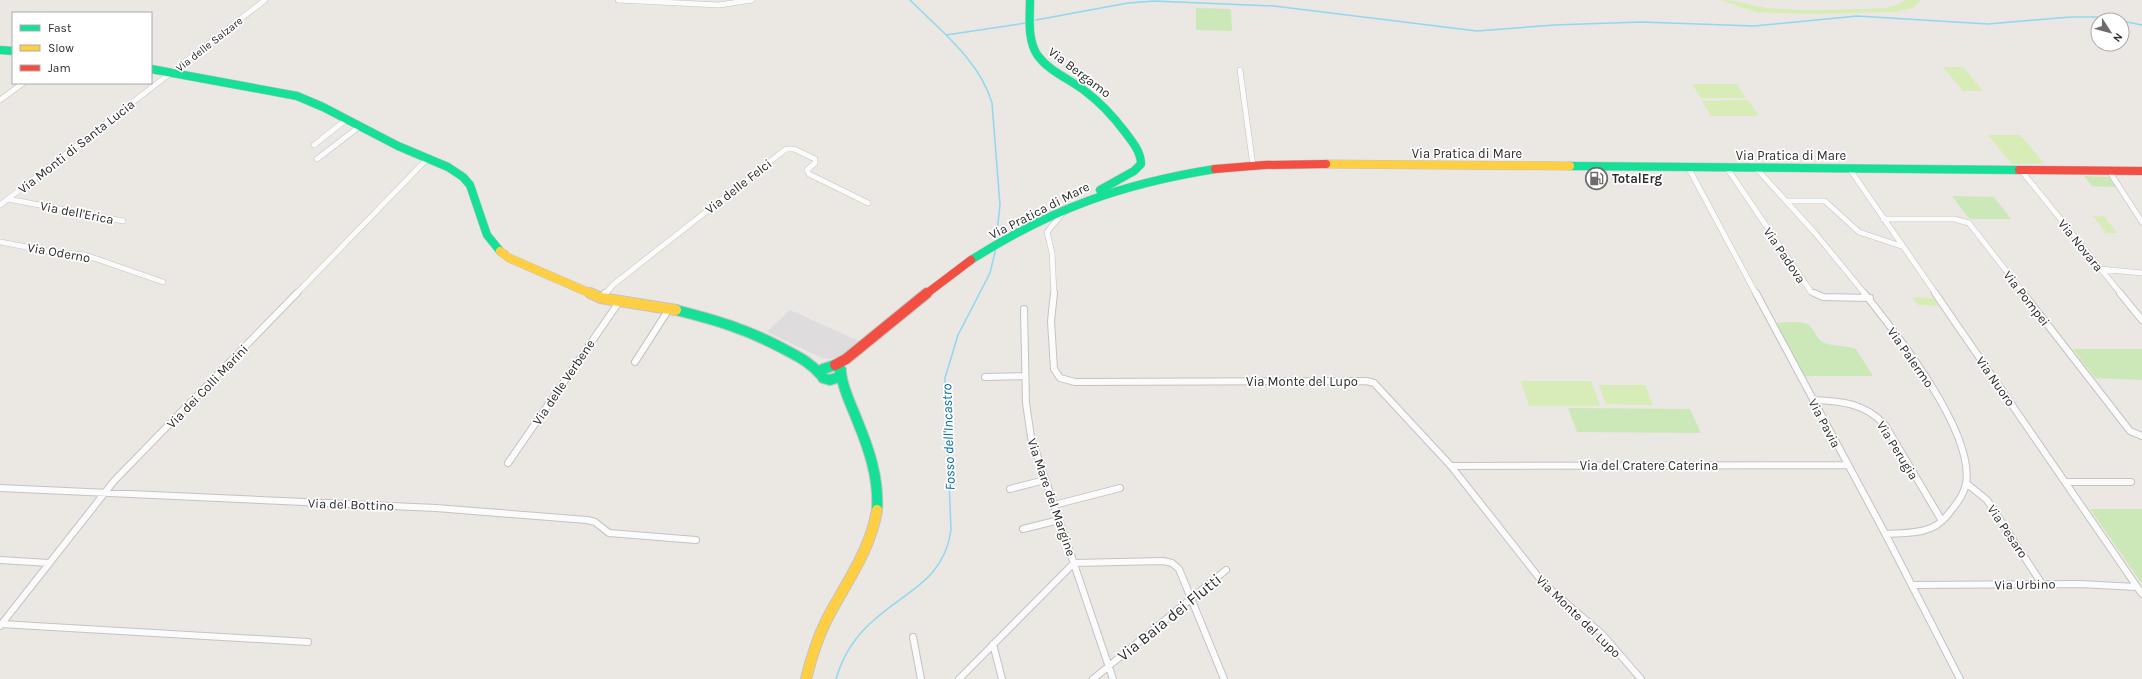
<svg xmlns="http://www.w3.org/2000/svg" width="2142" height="679" font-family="Karla,sans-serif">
	<rect width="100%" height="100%" fill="#ebe7e2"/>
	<path fill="#dfdcde" d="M790 310 861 342 850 354 830 359 822 358 767 332Z"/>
	<path fill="#cce8b9" d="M1196 8 1231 9 1232 31 1196 30Z
		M2084 176 2110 177 2118 187 2092 186Z
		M1952 196 1994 197 2011 219H1971L1968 217Z
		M1774 323C1784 323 1804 319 1811 327 1816 333 1817 340 1825 343 1835 347 1847 345 1856 349L1873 376H1804Z
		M2073 349H2142V380L2095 378Z
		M1568 408 1690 409 1701 433 1577 432Z
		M2090 509H2142V584Z"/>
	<path fill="#d7ecb6" d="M1720 0C1737 0 1751 6 1768 8 1804 11 1849 10 1885 8L1897 5 1906 0H1921L1913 8 1894 12 1804 14 1756 12Z
		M1943 67H1963L1983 91H1963Z
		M1692 84H1737L1746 98H1701Z
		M1748 100 1759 116H1711L1702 101Z
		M1988 135H2020L2045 164H2012Z
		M2093 216H2104L2117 233H2106Z
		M1912 297 1935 298 1940 306 1918 305Z
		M1521 381H1591L1600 406H1529Z
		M1599 385H1645L1653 405 1606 404Z"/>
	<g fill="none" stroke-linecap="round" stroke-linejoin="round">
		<path stroke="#91d7f1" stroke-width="1.5" d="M910 0C940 30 980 61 992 103L1000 205 996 241
			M1036 20 1128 3 1154 1 1274 6 1477 31 1554 25 1641 22 1754 26 1857 16 1988 24 2071 17H2097L2114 20
			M2122 21 2142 25
			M946 35 1026 23
			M836 679C843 655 855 636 874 620 907 590 944 580 951 530L945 378 958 335 990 273 996 248"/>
		<defs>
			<path id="street-far1" d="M618 0 719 5 752 0
				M1240 70 1253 166
				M0 100 23 83
				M314 145 347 119
				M317 159 360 126
				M1688 167 1756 294
				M1727 168 1811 292 1816 294
				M1756 168 1815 233 1865 294
				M1849 168 1936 294
				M2020 169 2121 294
				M2109 171 2142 222
				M8 199 123 221
				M1786 201H1825L1859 232 1901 246
				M0 205 265 0
				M1883 219H1954L1969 223 2024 294
				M0 242 53 252 85 255 163 282
				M2100 269 2142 273
				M296 294 427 159
				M605 294 614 284 786 149H794L815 159V163L807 170 809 174 868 203
				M1054 294 1052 253 1047 232 1067 208"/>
			<path id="street" d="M1054 293 1051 321 1054 369 1060 378 1075 382 1366 381 1374 383 1451 466 1544 584 1602 634 1641 679
				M1756 293 1888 539 1960 679
				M1814 293 1823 297 1870 298
				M1864 293C1896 333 1975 432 1966 484 1964 492 1959 501 1953 508 1947 516 1941 524 1931 528 1917 534 1901 533 1886 534
				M1935 293 2142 594
				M2023 293 2130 431 2142 436
				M2120 293 2142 320
				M601 298 605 293
				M1024 309 1026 403 1031 437 1113 679
				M635 362 669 309
				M985 377 1025 376
				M1813 400C1841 401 1865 403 1885 425L1942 521
				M508 463 619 302
				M1451 466 1847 465
				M2067 482H2131
				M1966 483 1987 500 2042 584
				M0 488 436 508 587 520 595 522 609 533 696 540
				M1010 489 1045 480
				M1054 505 1120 488
				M1023 529 1059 520
				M0 560 49 563
				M1912 585 2080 584 2137 587
				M1 624 308 642
				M0 626 114 481 297 293
				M913 637 921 679
				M993 644 1002 679
				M959 679 1074 563 1163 561 1172 563 1179 569 1224 679
				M1093 679 1226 570"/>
			<path id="fast-far1" d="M1030 0C1030 19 1027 40 1038 56 1050 72 1070 79 1085 91 1101 103 1113 116 1125 132 1132 141 1141 152 1141 164L1134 171 1100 190
				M0 50 13 51
				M151 69 297 96 323 107 398 146 448 167 463 177 470 185 487 235 500 251
				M1570 166 2019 170
				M971 260C1051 209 1121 184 1215 169"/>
			<path id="fast" d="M676 310C716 320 746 329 782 348 799 357 810 362 822 376
				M835 365 841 370 839 377 830 380 823 378 821 374 823 369Z
				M841 373C843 390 851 404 857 420 869 449 879 478 877 510"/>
			<path id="slow-far1" d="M1326 164 1570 166
				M500 251 509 258 592 294"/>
			<path id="slow" d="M590 293 601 298 676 310
				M806 679C811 659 817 639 826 621 845 584 870 552 877 510"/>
			<path id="jam-far1" d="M1215 169 1264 165 1326 164
				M2019 170 2142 171
				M926 294 971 260"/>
			<path id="jam" d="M835 365 846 359 927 293"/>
		</defs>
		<use href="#street-far1" stroke="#c4c3c3" stroke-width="6"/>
		<use href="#street" stroke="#c4c3c3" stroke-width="8"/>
		<use href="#fast-far1" stroke="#c4c3c3" stroke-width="9"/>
		<use href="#fast" stroke="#c4c3c3" stroke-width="12"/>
		<use href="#slow-far1" stroke="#c4c3c3" stroke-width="9"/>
		<use href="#slow" stroke="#c4c3c3" stroke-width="12"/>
		<use href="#jam-far1" stroke="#c4c3c3" stroke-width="9"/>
		<use href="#jam" stroke="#c4c3c3" stroke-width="12"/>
		<use href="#street-far1" stroke="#fcfbfb" stroke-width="5"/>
		<use href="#street" stroke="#fcfbfb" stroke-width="6"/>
		<use href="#fast-far1" stroke="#16e098" stroke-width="8"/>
		<use href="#fast" stroke="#16e098" stroke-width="10"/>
		<use href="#slow-far1" stroke="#ffcf43" stroke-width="8"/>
		<use href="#slow" stroke="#ffcf43" stroke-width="10"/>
		<use href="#jam-far1" stroke="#f24e42" stroke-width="8"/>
		<use href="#jam" stroke="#f24e42" stroke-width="10"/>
	</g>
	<defs>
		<symbol id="fuel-ring" viewBox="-11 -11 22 22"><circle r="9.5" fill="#fff" stroke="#6f6d6c" stroke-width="1.5"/><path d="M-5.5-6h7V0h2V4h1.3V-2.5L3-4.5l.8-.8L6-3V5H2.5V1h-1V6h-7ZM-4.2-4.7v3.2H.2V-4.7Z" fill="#6f6d6c"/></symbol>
	</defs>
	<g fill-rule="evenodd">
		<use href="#fuel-ring" x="1584" y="166" width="25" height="25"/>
	</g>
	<g text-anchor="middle" stroke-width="3.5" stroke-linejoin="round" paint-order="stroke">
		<g font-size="11" fill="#2c2c2c" stroke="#fff">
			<text transform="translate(209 44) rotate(-38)" y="4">Via delle Salzare</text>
		</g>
		<g font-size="13" fill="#2c2c2c" stroke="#fff">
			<text transform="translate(1080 72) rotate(37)" y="5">Via Bergamo</text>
			<text transform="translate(76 146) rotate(-38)" y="5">Via Monti di Santa Lucia</text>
			<text x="1467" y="158">Via Pratica di Mare</text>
			<text x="1791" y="160">Via Pratica di Mare</text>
			<text transform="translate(738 186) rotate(-38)" y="5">Via delle Felci</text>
			<text transform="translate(1039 210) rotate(-27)" y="5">Via Pratica di Mare</text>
			<text transform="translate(77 212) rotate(11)" y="5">Via dell'Erica</text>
			<text transform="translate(2081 245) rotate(51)" y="5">Via Novara</text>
			<text transform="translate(59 252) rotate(10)" y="5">Via Oderno</text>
			<text transform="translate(1785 255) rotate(56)" y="5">Via Padova</text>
			<text transform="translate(2027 298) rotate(52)" y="5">Via Pompei</text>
			<text transform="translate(1911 357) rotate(55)" y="5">Via Palermo</text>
			<text x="1302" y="386">Via Monte del Lupo</text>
			<text transform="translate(1996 381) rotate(55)" y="5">Via Nuoro</text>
			<text transform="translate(563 382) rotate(-56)" y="5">Via delle Verbene</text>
			<text transform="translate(207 386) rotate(-46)" y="5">Via dei Colli Marini</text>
			<text transform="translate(1825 423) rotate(62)" y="5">Via Pavia</text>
			<text transform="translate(1898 450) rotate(58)" y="5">Via Perugia</text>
			<text x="1649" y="470">Via del Cratere Caterina</text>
			<text transform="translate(1052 497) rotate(71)" y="5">Via Mare del Margine</text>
			<text transform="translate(351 504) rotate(2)" y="5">Via del Bottino</text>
			<text transform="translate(2008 531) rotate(56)" y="5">Via Pesaro</text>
			<text transform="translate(2025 584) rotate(-1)" y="5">Via Urbino</text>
			<text transform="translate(1579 616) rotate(44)" y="5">Via Monte del Lupo</text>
		</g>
		<g font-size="13" font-weight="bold" fill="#2c2c2c" stroke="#fff" text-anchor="start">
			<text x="1612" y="183">TotalErg</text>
		</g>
		<g font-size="14" font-style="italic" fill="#046ea9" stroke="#fff">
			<text transform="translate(948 437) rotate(-92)" y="5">Fosso dell'Incastro</text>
		</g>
		<g font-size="16" fill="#2c2c2c" stroke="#fff">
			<text transform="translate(1169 617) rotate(-39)" y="6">Via Baia dei Flutti</text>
		</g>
	</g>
	<rect x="12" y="12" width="140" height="72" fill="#ffffff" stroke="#ababab"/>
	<rect x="20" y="25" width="20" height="6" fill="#16e098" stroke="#ababab"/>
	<text x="48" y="32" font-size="12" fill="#2c2c2c">Fast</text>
	<rect x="20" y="45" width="20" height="6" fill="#ffcf43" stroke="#ababab"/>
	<text x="48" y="52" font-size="12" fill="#2c2c2c">Slow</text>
	<rect x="20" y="65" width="20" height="6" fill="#f24e42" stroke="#ababab"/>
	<text x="48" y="72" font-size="12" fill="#2c2c2c">Jam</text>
	<g transform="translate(2110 32) rotate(126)"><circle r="19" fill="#ffffff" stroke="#ababab"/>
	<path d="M0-3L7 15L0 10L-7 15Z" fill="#6f6d6c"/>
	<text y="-6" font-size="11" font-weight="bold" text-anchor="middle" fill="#2c2c2c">N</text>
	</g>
</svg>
